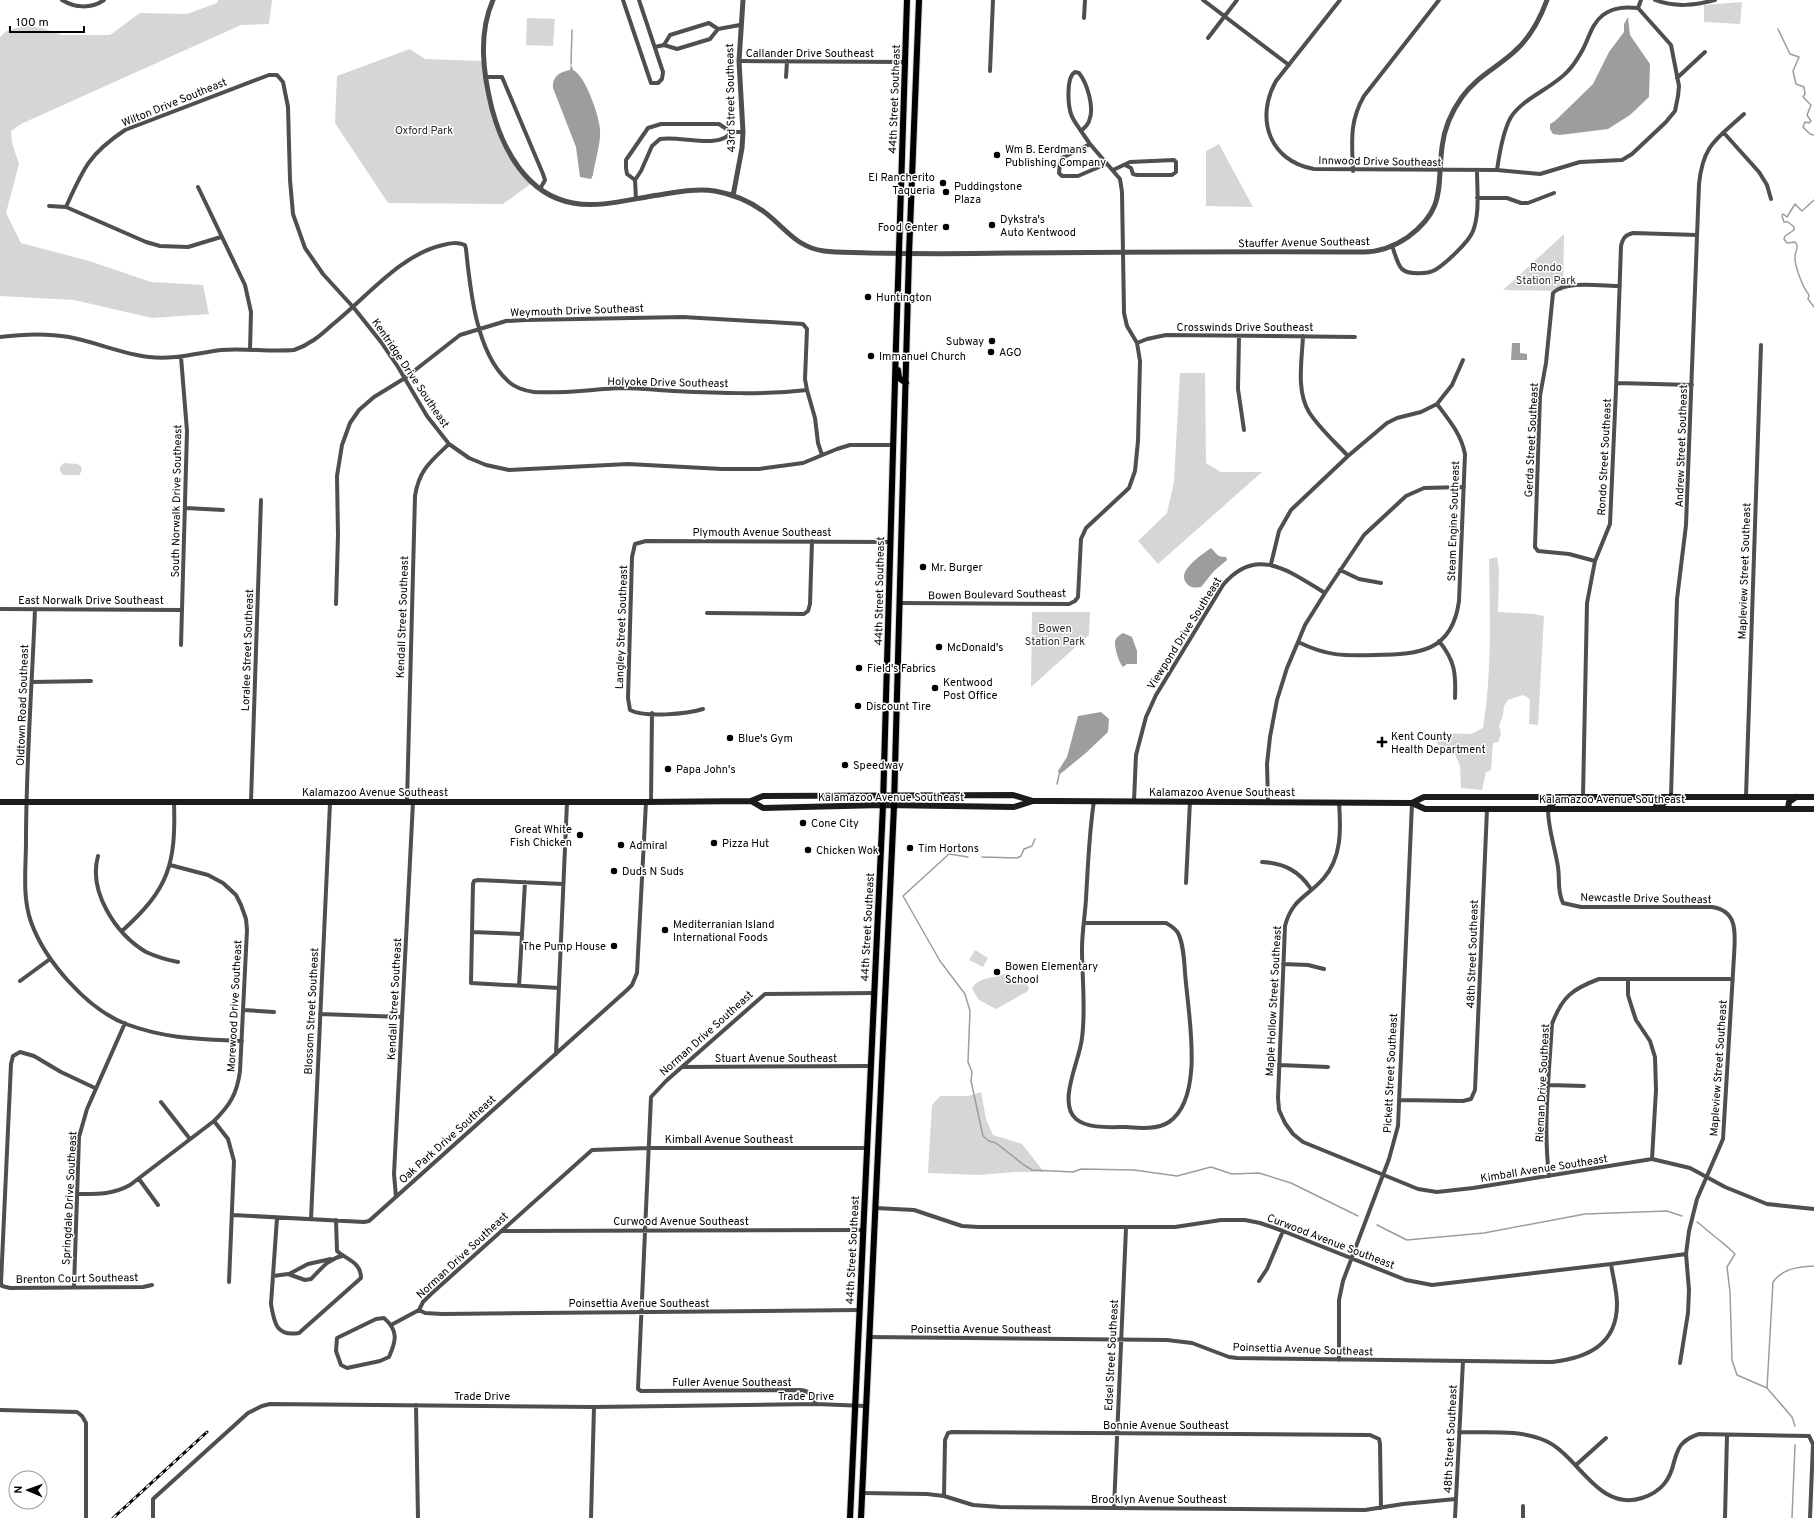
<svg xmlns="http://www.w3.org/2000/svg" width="1814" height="1518" font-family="Overpass,sans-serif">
	<rect width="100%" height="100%" fill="#fff"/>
	<path fill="#d6d6d6" d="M218 0H272L269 24 241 25 21 124 11 131 12 143 19 164 6 213 21 243 89 261 151 282 203 285 209 314 152 318 74 300 0 296V37L5 32 24 25 42 28 62 35H110L140 13 187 14 217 3Z
		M1742 2 1740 24 1704 22V5Z
		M527 18 555 19 553 46 526 45Z
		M410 49 425 59 484 61 485 77 506 147 532 183 503 204 388 203 335 123 337 76Z
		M1219 144 1253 207 1206 206V151Z
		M1564 234 1563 291 1503 290Z
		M1180 373H1205L1206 463 1221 472H1262L1158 564 1138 541 1167 513 1174 482Z
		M64 463 78 464 82 468 81 472 79 475H63L60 471V467Z
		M1497 557 1499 570 1498 612 1534 614 1544 616 1538 725 1529 724 1530 699 1523 695 1508 700 1504 706 1503 715 1499 726 1501 734 1498 742 1493 743 1491 770 1486 772 1482 790 1461 788 1460 766 1454 751 1437 744 1439 733 1471 734 1483 728C1492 673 1490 615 1489 559Z
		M1032 612H1090L1089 635 1031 687Z
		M975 950 988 958 983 967 969 960Z
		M1008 973 1013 976 1024 979 1029 988 1028 991 996 1009 979 1000 972 989C977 976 999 978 1008 973Z
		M981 1092 986 1119 993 1135 1022 1144 1044 1172H1015L979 1175 928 1173 932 1105 940 1096H968Z"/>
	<path fill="#9d9d9d" d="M1628 17 1630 35 1650 64 1649 97 1630 115 1608 129 1560 135 1553 134 1550 129V124L1555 121 1593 84 1609 52 1624 32V24Z
		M571 64 573 70C585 75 599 115 600 129 601 144 595 160 593 175L591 179 580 177 576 147 553 88C552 77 559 72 570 70Z
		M1512 343H1520V353L1527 354V360H1511Z
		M1211 548C1217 554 1217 557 1226 557L1227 560 1214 571 1201 587C1194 588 1189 588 1185 581 1179 569 1203 554 1211 548Z
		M1123 633 1132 637 1137 651V664H1127L1123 667C1119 663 1115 649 1115 643 1115 638 1119 635 1123 633Z
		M1101 712 1109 719 1108 732 1087 752 1059 775 1058 771 1067 757 1078 716Z"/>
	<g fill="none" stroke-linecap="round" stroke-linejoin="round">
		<path stroke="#9d9d9d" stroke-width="1.5" d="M1778 29 1790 54 1799 57 1793 71 1796 84 1804 87 1805 94 1803 97 1811 105 1807 115 1811 121 1809 123 1805 122 1803 127 1810 134 1814 135
			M571 64 572 30
			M1814 200 1802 211 1795 204 1787 217 1783 214 1782 216 1784 222H1788L1794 227V230L1785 236 1784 239 1787 243 1795 242C1800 248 1795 250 1795 256 1794 265 1803 288 1809 295L1808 299 1814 307
			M1057 784 1059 775
			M968 857 949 854 903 896 940 961 965 994 970 1011 968 1062 972 1072 971 1081 983 1136 989 1141 996 1143 1024 1165 1032 1170 1073 1172 1081 1169 1134 1170 1177 1176 1211 1167 1232 1174 1259 1173 1291 1183 1358 1216
			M982 857 1017 858 1021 856 1024 849 1032 846 1035 839
			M1697 1222C1705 1228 1711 1234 1718 1239 1725 1245 1728 1247 1735 1254L1727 1267 1730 1292 1732 1360 1737 1375 1767 1388 1792 1417 1795 1426
			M1377 1225 1407 1240 1484 1233 1585 1214 1667 1211 1682 1216
			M1767 1388 1773 1282C1783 1268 1798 1267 1814 1266
			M1792 1518 1795 1445"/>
		<defs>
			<path id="primary" d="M898 370 899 378 906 383
				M850 1518 883 805 896 345 907 0
				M861 1518 894 806 909 254 919 0"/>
		</defs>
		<use href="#primary" stroke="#dbdbdb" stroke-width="8"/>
		<path stroke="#4f4f4f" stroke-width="4" d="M62 0C75 8 91 9 104 0
			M623 0 651 83H658L662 79 663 72 639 0
			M1203 0 1289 65
			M1340 0 1276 81C1255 118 1269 161 1314 169L1497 170 1540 174 1580 162 1622 160 1632 154 1666 122 1675 111 1678 96 1679 86 1671 45 1638 8
			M1655 0C1676 8 1695 5 1715 0
			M1638 8 1641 0
			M1084 18 1085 0
			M1208 38 1237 0
			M664 45 670 35 709 23 718 29
			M655 47 664 45 677 49 710 39 718 29 740 25
			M739 61 905 62
			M990 71 993 0
			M1075 72 1079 73C1087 83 1095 108 1089 121 1088 125 1084 128 1081 131 1077 125 1073 120 1071 114 1068 105 1066 77 1075 72Z
			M485 77H502L543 174 545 180 540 189
			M786 77 787 61
			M1677 78 1705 52
			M1724 133 1759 172 1767 185 1771 199
			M1090 144 1062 158 1060 163 1059 173 1062 176H1078L1106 164
			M1113 170 1130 162 1174 160 1176 162V172L1172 175H1137L1133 174 1131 168 1125 165
			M1497 170C1499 156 1504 129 1511 117 1523 98 1553 88 1568 71 1573 66 1578 58 1582 51 1589 39 1591 24 1603 15 1614 7 1625 7 1638 8
			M1353 171C1352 142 1349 122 1364 96L1439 0
			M635 180 627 174 626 168V160L648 128 661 124H719L731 132H743
			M198 187 245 285 251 312 250 350
			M1477 198H1507L1521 203H1528L1554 193
			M636 199 635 180 641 171 652 146 660 139C680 135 720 150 731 132
			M49 206 66 207 146 242 160 246 188 247 221 237
			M66 207C83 169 89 154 125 130L269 75H277L283 82 288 107 290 180 293 214 305 248 323 274 354 308 381 342 398 367 427 416 449 444 469 458 486 465 509 470 628 464 722 469H759L803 463 837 449 850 445H893
			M1392 246C1395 253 1397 264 1402 269 1408 275 1428 274 1435 270 1445 264 1469 242 1473 231 1480 213 1477 190 1477 170
			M1239 336 1238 389 1244 430
			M1303 336C1302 360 1296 391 1309 412 1319 428 1335 442 1348 456
			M0 337C23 334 46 333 69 337 96 342 122 354 149 357 174 360 197 353 221 350 245 348 270 352 294 350 309 345 320 336 332 325 366 298 401 254 443 245 451 243 457 242 465 245L466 249C470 288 476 352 507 380 513 387 525 391 534 392 563 394 593 389 622 388 639 388 656 390 673 391 718 393 763 395 807 390
			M1137 343 1147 339 1166 335 1355 337
			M1617 383 1692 385
			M186 508 223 510
			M1595 561 1569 554 1538 551 1535 547 1540 396 1546 363 1553 293C1565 280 1602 286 1620 286
			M1271 564 1279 531 1291 510 1348 456 1387 423 1397 418 1421 412 1437 404 1452 385 1463 360
			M1340 570 1359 579 1381 583
			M900 603 1069 604 1075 601 1078 597 1081 539 1086 528 1129 488 1135 471 1138 441 1140 361 1137 343 1127 326 1124 313 1122 192 1120 179 1090 144 1081 131
			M336 604 338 535 337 476 342 445 350 423 359 410 374 397 405 378 460 335 506 321 526 320 683 317 803 324 807 329 805 379 807 390 815 418 818 443 822 455
			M0 609 182 610
			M35 609C32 686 26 764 26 841 26 867 22 897 31 922 45 961 87 1009 126 1024 166 1039 200 1039 242 1041
			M707 613 804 614 808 611 810 604 812 541
			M1439 641C1455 661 1456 673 1455 698
			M1298 642C1327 656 1343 656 1375 655 1418 654 1452 653 1459 601L1465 454C1461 434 1449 420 1437 404
			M181 645 187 431 181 357
			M32 682 91 681
			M703 709C687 714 645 718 630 710L628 698 632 557 635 544 646 541 890 542
			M1583 796 1587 603 1595 561 1610 524 1616 389 1621 246C1623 238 1625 235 1633 233L1697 235
			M1671 796 1677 599 1686 525 1699 184C1703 144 1717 139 1744 114
			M1746 796 1761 345
			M251 801 261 500
			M1134 801 1136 755 1146 717 1156 695 1223 585C1256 545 1289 571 1325 593
			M407 802 415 496C419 470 431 461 449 444
			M651 802 652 713
			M1268 802 1267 764 1270 737 1277 700 1287 668 1298 642 1305 625 1325 593 1364 535 1406 496 1424 488 1464 487
			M1339 802C1341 829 1342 858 1323 879 1307 897 1292 899 1285 926L1278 1098 1279 1110 1285 1123 1293 1134 1303 1142 1418 1189 1437 1192 1473 1188 1652 1159 1690 1168 1725 1187 1767 1204 1814 1209
			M1548 809C1548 829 1555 847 1558 867 1560 880 1557 891 1563 903L1581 907H1712C1739 911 1735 935 1734 956L1723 1139 1697 1199 1689 1231 1686 1254 1689 1290 1688 1313 1680 1363
			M98 856C88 892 116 934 146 952 157 957 167 960 178 962
			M1262 862C1284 863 1299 871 1311 889
			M1186 883 1190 801
			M1084 923H1166C1171 926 1175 928 1178 933 1185 947 1184 968 1186 983 1189 1019 1204 1098 1169 1122 1157 1130 1139 1128 1126 1127 1111 1127 1088 1129 1076 1119 1057 1102 1080 1060 1082 1038 1086 1008 1082 979 1082 949 1082 932 1085 916 1086 899 1088 866 1089 833 1094 801
			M122 931C169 889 176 864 174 802
			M472 932 522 934
			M1283 964 1308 965 1324 969
			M1628 979V995L1632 1008 1636 1020 1650 1041 1655 1057 1656 1090 1652 1159
			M20 981 50 959
			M519 986 525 882
			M559 988 471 983 473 884 474 881 478 880 563 884
			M243 1010 274 1012
			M320 1014 402 1017
			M556 1054 567 802
			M1279 1065 1328 1067
			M683 1067 870 1066
			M1549 1085 1584 1086
			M95 1088 61 1072 34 1056 20 1052 13 1056 11 1064 1 1283 2 1286 10 1288 143 1287 152 1285
			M1399 1100 1463 1101 1471 1099 1475 1090 1487 809
			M161 1102 190 1139
			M214 1121 228 1139 234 1161 229 1282
			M1549 1176C1543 1126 1549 1075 1552 1024 1562 997 1572 989 1599 979H1733
			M139 1179 158 1205
			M77 1194C96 1194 112 1195 130 1185L214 1121C230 1105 237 1094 240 1071L247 930 246 919 241 905 236 895 223 883 208 875 170 865
			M396 1197 394 1174 413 802
			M875 1208 914 1210 962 1226 978 1227H1175L1221 1220H1245L1260 1223 1283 1231 1406 1280 1432 1285 1611 1264 1686 1254
			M233 1215 364 1222 369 1221 627 990 632 985 637 973 646 802
			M277 1218 271 1304C274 1322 276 1337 299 1333L361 1278C361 1262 347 1260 337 1251L336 1220
			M311 1219 330 803
			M501 1231 863 1230
			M289 1274 308 1264 331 1259
			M273 1276 288 1274 305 1280 311 1279C321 1269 328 1259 342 1256
			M1259 1281 1267 1269 1283 1231
			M74 1287 79 1137 87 1109 125 1023
			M419 1310 423 1302 431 1294 592 1150 648 1148H867
			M419 1310 425 1313 442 1314 859 1310
			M384 1318C399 1331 396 1341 389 1357L380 1361 347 1368 341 1365 336 1351 337 1338 376 1319Z
			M391 1325 419 1310
			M869 1337 1167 1340 1192 1343 1229 1357 1237 1358 1552 1362C1587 1358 1617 1345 1617 1304 1617 1291 1613 1277 1611 1264
			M1339 1360V1300L1343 1281 1389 1159 1398 1126 1412 803
			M816 1404C812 1396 810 1391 801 1390L641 1391 638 1389 651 1097 666 1081 765 994 874 993
			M416 1405 418 1518
			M0 1410 77 1412 82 1416 86 1423V1518
			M1459 1432C1487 1433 1520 1429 1546 1441 1579 1456 1598 1512 1642 1498 1661 1492 1670 1480 1674 1462 1676 1455 1678 1447 1683 1443 1688 1438 1693 1436 1699 1434L1809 1436 1813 1444 1810 1518
			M1576 1465 1606 1438
			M862 1493 927 1494 944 1496 973 1505 1000 1507 1365 1510 1403 1504 1456 1499
			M944 1496 945 1440 948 1433 952 1432 1370 1435 1379 1439 1380 1444 1381 1508
			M1523 1506V1518
			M1114 1508 1126 1228
			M153 1518V1499L248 1413 262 1406 270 1404 594 1407 816 1404 866 1406
			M591 1518 594 1407
			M1455 1518 1463 1361
			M1725 1518 1727 1435"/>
		<path stroke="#4f4f4f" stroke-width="5" d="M493 0C478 34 483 73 492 109 503 150 527 195 573 203 598 208 627 200 652 196 673 193 694 188 715 191 732 194 749 201 763 211 785 227 795 247 824 251 839 253 856 252 871 253 917 254 963 254 1009 253 1127 252 1245 251 1363 252 1380 252 1395 246 1408 237 1446 209 1437 187 1442 147 1444 129 1452 111 1462 97 1476 77 1498 67 1515 51 1531 37 1540 19 1547 0
			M733 196 742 148 743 132 739 61 743 0"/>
		<path stroke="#1c1c1c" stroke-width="6" d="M751 801 763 808 883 805 1014 807 1033 801
			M0 802H646L751 801 763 796 1013 795 1033 801H1052L1412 803 1424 797H1814
			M1412 803 1425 809H1814
			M1656 805 1664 803 1671 796
			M1548 809 1556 800H1562
			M1788 809 1789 802 1796 797"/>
		<use href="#primary" stroke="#000" stroke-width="6"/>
		<defs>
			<path id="rail" d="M113 1518 207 1432"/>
		</defs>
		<use href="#rail" stroke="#000" stroke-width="3"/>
		<use href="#rail" stroke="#fff" stroke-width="1.5" stroke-dasharray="4.5" stroke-linecap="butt"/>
	</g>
	<g fill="#000" stroke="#fff" stroke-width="1.5">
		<circle cx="997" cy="155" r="4"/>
		<circle cx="943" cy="183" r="4"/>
		<circle cx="946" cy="192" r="4"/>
		<circle cx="992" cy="225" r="4"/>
		<circle cx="946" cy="227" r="4"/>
		<circle cx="868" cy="297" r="4"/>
		<circle cx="992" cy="341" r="4"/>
		<circle cx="991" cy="352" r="4"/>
		<circle cx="871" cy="356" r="4"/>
		<circle cx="923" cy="567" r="4"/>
		<circle cx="939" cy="647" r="4"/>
		<circle cx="859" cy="668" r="4"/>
		<circle cx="935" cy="688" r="4"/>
		<circle cx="858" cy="706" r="4"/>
		<circle cx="730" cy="738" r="4"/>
		<path d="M1380 736h4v4h4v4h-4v4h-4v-4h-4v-4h4z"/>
		<circle cx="845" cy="765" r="4"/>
		<circle cx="668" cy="769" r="4"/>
		<circle cx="803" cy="823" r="4"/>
		<circle cx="580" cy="835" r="4"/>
		<circle cx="714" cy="843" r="4"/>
		<circle cx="621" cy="845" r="4"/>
		<circle cx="910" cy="848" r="4"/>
		<circle cx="808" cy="850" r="4"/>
		<circle cx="614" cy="871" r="4"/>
		<circle cx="665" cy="930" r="4"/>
		<circle cx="614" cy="946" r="4"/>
		<circle cx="997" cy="972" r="4"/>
	</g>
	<g text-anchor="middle" stroke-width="3" stroke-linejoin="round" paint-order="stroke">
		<g font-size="11" fill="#000" stroke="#fff">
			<text x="810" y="57">Callander Drive Southeast</text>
			<text transform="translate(730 98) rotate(-91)" y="4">43rd Street Southeast</text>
			<text transform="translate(894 99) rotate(-88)" y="4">44th Street Southeast</text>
			<text transform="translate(174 102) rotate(-22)" y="4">Wilton Drive Southeast</text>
			<text transform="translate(1380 161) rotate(1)" y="4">Innwood Drive Southeast</text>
			<text transform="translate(1304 242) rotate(-1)" y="4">Stauffer Avenue Southeast</text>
			<text transform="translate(577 310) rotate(-2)" y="4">Weymouth Drive Southeast</text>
			<text x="1245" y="331">Crosswinds Drive Southeast</text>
			<text transform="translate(411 373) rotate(56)" y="4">Kentridge Drive Southeast</text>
			<text transform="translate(668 382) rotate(1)" y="4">Holyoke Drive Southeast</text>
			<text transform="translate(1531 440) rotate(-87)" y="4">Gerda Street Southeast</text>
			<text transform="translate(1681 446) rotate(-88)" y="4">Andrew Street Southeast</text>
			<text transform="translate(1604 457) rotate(-87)" y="4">Rondo Street Southeast</text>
			<text transform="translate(176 501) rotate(-89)" y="4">South Norwalk Drive Southeast</text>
			<text transform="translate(1453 521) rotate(-88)" y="4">Steam Engine Southeast</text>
			<text x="762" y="536">Plymouth Avenue Southeast</text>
			<text transform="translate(1744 571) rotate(-88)" y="4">Mapleview Street Southeast</text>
			<text transform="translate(879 591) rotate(-89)" y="4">44th Street Southeast</text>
			<text transform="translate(997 594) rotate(-1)" y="4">Bowen Boulevard Southeast</text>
			<text x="91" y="604">East Norwalk Drive Southeast</text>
			<text transform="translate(402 617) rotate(-88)" y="4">Kendall Street Southeast</text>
			<text transform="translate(621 627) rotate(-88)" y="4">Langley Street Southeast</text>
			<text transform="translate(1184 633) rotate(-58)" y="4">Viewpond Drive Southeast</text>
			<text transform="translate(247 650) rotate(-88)" y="4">Loralee Street Southeast</text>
			<text transform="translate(22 705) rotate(-88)" y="4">Oldtown Road Southeast</text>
			<text x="375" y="796">Kalamazoo Avenue Southeast</text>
			<text x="1222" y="796">Kalamazoo Avenue Southeast</text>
			<text x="891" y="801">Kalamazoo Avenue Southeast</text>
			<text x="1612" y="803">Kalamazoo Avenue Southeast</text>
			<text transform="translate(1646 898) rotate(1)" y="4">Newcastle Drive Southeast</text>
			<text transform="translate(867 927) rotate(-87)" y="4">44th Street Southeast</text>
			<text transform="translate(1472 954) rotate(-88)" y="4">48th Street Southeast</text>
			<text transform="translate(394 999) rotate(-87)" y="4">Kendall Street Southeast</text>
			<text transform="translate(1273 1001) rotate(-87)" y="4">Maple Hollow Street Southeast</text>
			<text transform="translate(234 1006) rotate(-87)" y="4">Morewood Drive Southeast</text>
			<text transform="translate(311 1011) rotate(-87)" y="4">Blossom Street Southeast</text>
			<text transform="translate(706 1033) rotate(-42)" y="4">Norman Drive Southeast</text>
			<text x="776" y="1062">Stuart Avenue Southeast</text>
			<text transform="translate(1718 1068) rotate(-86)" y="4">Mapleview Street Southeast</text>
			<text transform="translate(1390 1073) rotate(-87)" y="4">Pickett Street Southeast</text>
			<text transform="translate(1542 1083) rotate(-87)" y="4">Rieman Drive Southeast</text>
			<text transform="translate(447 1139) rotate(-42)" y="4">Oak Park Drive Southeast</text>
			<text x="729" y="1143">Kimball Avenue Southeast</text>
			<text transform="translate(1544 1168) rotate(-9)" y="4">Kimball Avenue Southeast</text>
			<text transform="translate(69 1198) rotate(-87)" y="4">Springdale Drive Southeast</text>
			<text x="681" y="1225">Curwood Avenue Southeast</text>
			<text transform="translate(1331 1241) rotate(21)" y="4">Curwood Avenue Southeast</text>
			<text transform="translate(852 1250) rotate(-87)" y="4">44th Street Southeast</text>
			<text transform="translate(462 1255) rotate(-43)" y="4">Norman Drive Southeast</text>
			<text transform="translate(77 1278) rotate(-1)" y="4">Brenton Court Southeast</text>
			<text x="639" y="1307">Poinsettia Avenue Southeast</text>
			<text x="981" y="1333">Poinsettia Avenue Southeast</text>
			<text transform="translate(1303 1349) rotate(2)" y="4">Poinsettia Avenue Southeast</text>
			<text transform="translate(1111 1355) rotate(-87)" y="4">Edsel Street Southeast</text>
			<text x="732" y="1386">Fuller Avenue Southeast</text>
			<text x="482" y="1400">Trade Drive</text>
			<text x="806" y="1400">Trade Drive</text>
			<text x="1166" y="1429">Bonnie Avenue Southeast</text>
			<text transform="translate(1450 1439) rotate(-87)" y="4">48th Street Southeast</text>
			<text x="1159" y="1503">Brooklyn Avenue Southeast</text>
		</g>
		<g font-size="11" fill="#2d2d2d" stroke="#fff">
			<text x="424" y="134">Oxford Park</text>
			<text x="1546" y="271">Rondo<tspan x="1546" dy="13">Station Park</tspan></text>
			<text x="1055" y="632">Bowen<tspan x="1055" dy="13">Station Park</tspan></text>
		</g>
		<g font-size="11" fill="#000" stroke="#fff" text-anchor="start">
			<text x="1005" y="153">Wm B. Eerdmans<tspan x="1005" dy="13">Publishing Company</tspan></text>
			<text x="935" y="181" text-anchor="end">El Rancherito<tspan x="935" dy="13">Taqueria</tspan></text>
			<text x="954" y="190">Puddingstone<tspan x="954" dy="13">Plaza</tspan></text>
			<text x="1000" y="223">Dykstra's<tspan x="1000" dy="13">Auto Kentwood</tspan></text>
			<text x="938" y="231" text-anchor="end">Food Center</text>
			<text x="876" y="301">Huntington</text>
			<text x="984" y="345" text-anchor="end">Subway</text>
			<text x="999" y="356">AGO</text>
			<text x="879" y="360">Immanuel Church</text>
			<text x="931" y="571">Mr. Burger</text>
			<text x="947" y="651">McDonald's</text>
			<text x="867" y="672">Field's Fabrics</text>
			<text x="943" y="686">Kentwood<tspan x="943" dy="13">Post Office</tspan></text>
			<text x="866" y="710">Discount Tire</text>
			<text x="1391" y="740">Kent County<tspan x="1391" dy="13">Health Department</tspan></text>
			<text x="738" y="742">Blue's Gym</text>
			<text x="853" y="769">Speedway</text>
			<text x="676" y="773">Papa John's</text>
			<text x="811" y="827">Cone City</text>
			<text x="572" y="833" text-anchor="end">Great White<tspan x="572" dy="13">Fish Chicken</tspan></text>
			<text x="722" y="847">Pizza Hut</text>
			<text x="629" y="849">Admiral</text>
			<text x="918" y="852">Tim Hortons</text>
			<text x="816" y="854">Chicken Wok</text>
			<text x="622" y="875">Duds N Suds</text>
			<text x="673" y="928">Mediterranian Island<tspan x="673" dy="13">International Foods</tspan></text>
			<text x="606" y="950" text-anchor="end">The Pump House</text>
			<text x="1005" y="970">Bowen Elementary<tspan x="1005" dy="13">School</tspan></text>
		</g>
	</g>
	<g transform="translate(28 1490) rotate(272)"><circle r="19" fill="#ffffff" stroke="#999999"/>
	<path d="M0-3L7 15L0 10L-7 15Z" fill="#000000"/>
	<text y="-6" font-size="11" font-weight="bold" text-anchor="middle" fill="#000000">N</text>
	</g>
	<path d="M10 26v6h74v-6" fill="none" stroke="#000000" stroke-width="2"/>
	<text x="16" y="26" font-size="12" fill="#000000" stroke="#ffffff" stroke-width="3" paint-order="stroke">100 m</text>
</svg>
